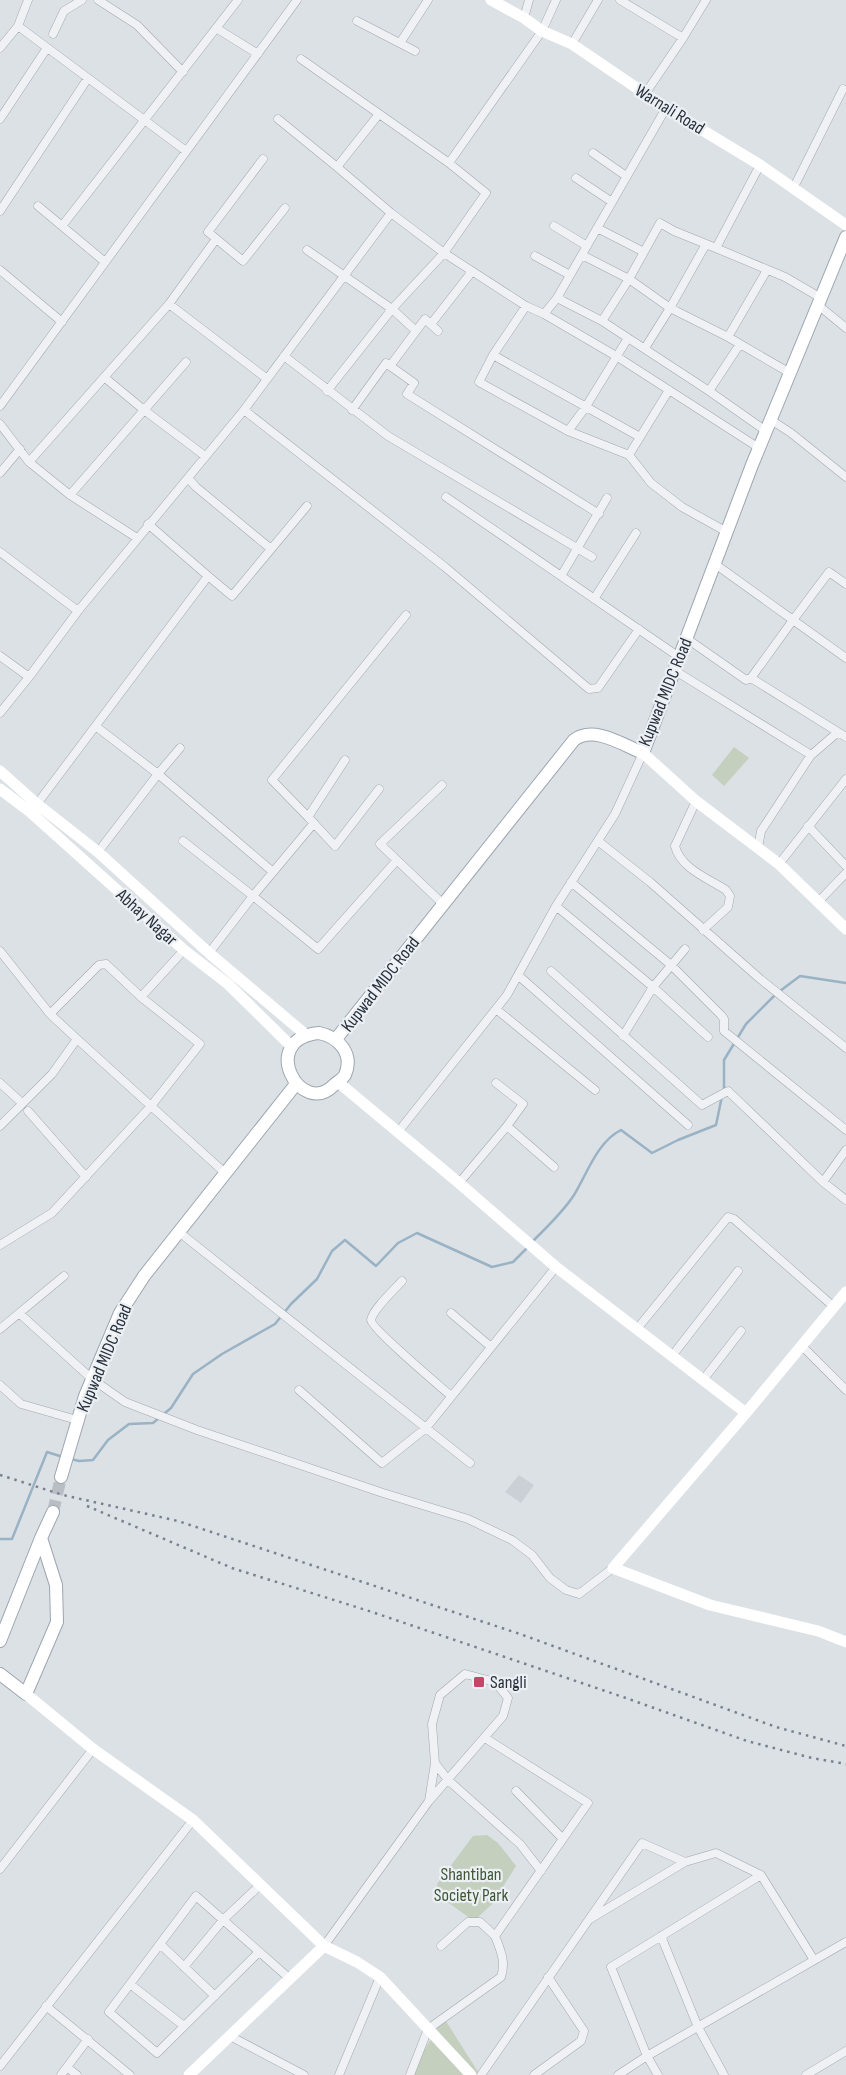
<svg xmlns="http://www.w3.org/2000/svg" width="846" height="2075" font-family="'Sofia Sans Condensed',sans-serif">
	<rect width="100%" height="100%" fill="#dce1e6"/>
	<path fill="#cbd0d7" d="M519 1475 534 1485 521 1503 505 1492Z"/>
	<path fill="#c4cfbe" d="M734 747 749 758 724 786 712 775Z
		M487 1835 498 1843 516 1866 492 1904 474 1921 439 1896 437 1884 473 1836Z
		M444 2018 480 2075H409Z"/>
	<g fill="none" stroke-linecap="round" stroke-linejoin="round">
		<path stroke="#99b2c4" stroke-width="2.5" d="M780 991 800 976 846 983
			M724 1090V1060L746 1024 775 995
			M533 1241C547 1227 563 1212 574 1195 587 1174 597 1142 621 1130L652 1153 678 1140 716 1125 722 1096
			M71 1459 79 1461 93 1460 108 1440 129 1424 153 1423 171 1408 193 1374 222 1354 275 1324 291 1304 317 1279 332 1251 345 1240 376 1266 398 1243 417 1233 492 1267 513 1262 528 1247
			M0 1539H12L47 1452 63 1457"/>
		<path stroke="#b8bec4" stroke-width="12" stroke-dasharray="12 6" stroke-linecap="butt" d="M53 1512 61 1477"/>
		<defs>
			<path id="street" d="M98 0 137 25 183 72
				M620 0 683 38
				M524 18 529 0
				M357 21 415 51
				M18 26 186 151
				M216 28 258 54
				M53 34 64 11 82 0
				M400 43 428 0
				M572 44 598 0
				M0 48 18 26 28 0
				M301 59 449 163 486 193 444 253 392 309 327 391
				M645 94 683 38 706 0
				M379 114 337 167 391 213 444 253 526 306
				M0 119 47 48
				M278 119 337 167
				M593 153 626 176
				M263 159 208 232 243 261 285 208
				M449 163 542 31 556 0
				M576 178 612 202
				M794 187 843 89
				M38 206 105 262
				M0 211 88 78
				M62 226 238 0
				M554 226 587 246
				M597 228 644 252
				M716 248 760 165
				M307 250 392 309 416 331
				M582 255 629 279 670 308 706 244 785 277 821 298
				M535 256 570 275
				M0 270 62 322
				M557 298 602 321 709 391
				M169 304 266 378
				M818 305 846 328
				M544 314 616 356 759 448
				M602 321 629 279 660 223 674 231 706 244
				M431 324 470 274
				M628 338 585 408 568 431 629 455 651 483 682 507 727 532
				M740 344 790 373
				M645 348 670 308 728 337
				M493 355 640 437
				M284 356 388 436 592 557
				M390 366 425 319 438 331
				M104 377 144 410 205 456
				M0 406 297 0
				M244 410 445 567 589 689 598 688 639 629
				M352 410 386 363 414 383 407 394 599 514
				M771 420 791 433 846 477
				M0 424 29 462
				M568 431 479 382 493 355 526 306 544 314 557 298 666 108
				M766 431 709 391 740 344 728 337 767 270
				M629 455 669 390
				M0 473 20 449
				M188 478 196 487 271 549
				M70 495 186 362
				M446 497 679 657
				M148 524 208 576
				M137 538 70 495 29 462 169 304 216 239
				M0 552 78 611
				M561 576 607 498
				M846 584 829 572 793 620 846 658
				M594 599 636 533
				M686 638 746 680 751 678 793 620 715 564
				M0 656 29 677
				M674 670 811 755 761 831 758 848
				M751 678 846 737
				M0 713 29 677 78 611 244 410 391 213
				M98 728 158 774 98 852
				M180 748 158 774 273 872
				M809 757 838 732
				M345 760 308 817 335 846 379 789
				M442 785 380 844 443 904
				M696 801 675 846C680 868 709 879 726 890L730 896 728 907 703 930
				M37 804 208 576 232 596 307 506
				M308 817 272 780 406 615
				M314 823 253 896 318 949 397 860
				M808 826 846 866
				M183 841 253 896 209 953
				M598 841 650 882 759 978 846 1048
				M779 864 846 779
				M571 882 671 965 721 1015 724 1019V1031L846 1130
				M819 901 846 873
				M556 906 653 987 708 1037
				M0 951 50 1014 77 1039 52 1074 0 1126
				M551 971 702 1105 728 1091 823 1182
				M519 976 688 1125
				M141 997 184 950
				M496 1009 595 1090
				M623 1036 653 987 685 949
				M77 1039 225 1173
				M0 1083 22 1103
				M496 1083 523 1104 507 1126
				M28 1111 86 1177
				M398 1132 507 995 556 906 615 814 643 753
				M846 1150 823 1182 846 1200
				M459 1183 507 1126 554 1167
				M179 1232 470 1463
				M0 1245 52 1213 151 1106 200 1044 141 997 106 964 99 965 50 1014
				M402 1281C395 1289 373 1309 371 1320 371 1328 441 1387 451 1396
				M451 1313 491 1347
				M20 1314 92 1379 125 1402 197 1430 383 1493 468 1519 512 1540 532 1555 550 1578 566 1590 579 1594 613 1568
				M0 1329 64 1276
				M637 1329 728 1217 734 1219 834 1307
				M802 1346 846 1390
				M672 1356 738 1271
				M703 1380 741 1331
				M0 1385 21 1404 77 1420
				M299 1390 382 1463 426 1428 556 1267
				M435 1763 448 1780 520 1844 541 1871
				M516 1791 563 1839
				M0 1869 93 1749
				M761 1875 814 1960
				M590 1919 685 1862
				M661 1936 698 2027 724 2075
				M160 1944 215 1996
				M324 1946 429 1801 503 1716 508 1698 495 1682 465 1674 440 1695 432 1724 435 1763 429 1801
				M441 1946 468 1922H480L495 1936
				M259 1952 157 2053 109 2012 196 1896 289 1978
				M184 1967 223 1920 261 1884
				M130 1984 184 2026
				M46 2006 130 2075
				M230 2036 304 2075
				M0 2066 193 1820
				M67 2067 77 2075
				M61 2075 88 2039
				M339 2075 380 1977
				M410 2075 428 2029 501 1977C506 1962 501 1951 495 1936L588 1803 485 1738
				M481 2075 642 1843 685 1862 716 1853 761 1875 611 1967 647 2056 658 2075
				M534 2075 581 2041 584 2031 548 1977
				M618 2075 647 2056 846 1942
				M806 2075 846 2051"/>
			<path id="primary" d="M319 1033C339 1037 354 1054 345 1075 342 1080 338 1081 334 1085 301 1119 257 1039 319 1033Z
				M336 1039 574 740C594 725 623 745 643 753L752 465 846 237
				M61 1477 85 1396 120 1313 144 1276 296 1084
				M0 1641 41 1538
				M0 1674 26 1694 57 1622 56 1585 41 1538 53 1512"/>
		</defs>
		<use href="#street" stroke="#a2a8af" stroke-width="9"/>
		<use href="#primary" stroke="#9da6b1" stroke-width="14"/>
		<use href="#street" stroke="#eff1f4" stroke-width="8"/>
		<path stroke="#fff" stroke-width="11" d="M491 0 524 18 542 31 572 44 666 108 760 165 846 225
			M643 753 696 801 779 864 846 929
			M0 771 37 804 98 852 209 953 306 1035
			M0 789 29 811 184 950 228 984 292 1047
			M338 1082 459 1183 556 1267 746 1413 613 1568 710 1605 818 1631 846 1642
			M746 1413 846 1292
			M26 1694 93 1749 193 1820 324 1946
			M189 2075 324 1946 357 1962 380 1977 471 2075"/>
		<use href="#primary" stroke="#fff" stroke-width="12"/>
		<path stroke="#77828e" stroke-width="2.5" stroke-dasharray="2.5 5" stroke-linecap="butt" d="M0 1475 63 1495 178 1521 520 1634 776 1727 846 1746
			M87 1506 232 1568 372 1612 623 1697 747 1741 812 1758 846 1764"/>
	</g>
	<rect fill="#c64666" stroke="#ecf0f4" stroke-width="2" x="473" y="1676" width="12" height="12" rx="2.5"/>
	<g text-anchor="middle" stroke-width="4.5" stroke-linejoin="round" paint-order="stroke">
		<g font-size="18" fill="#27303b" stroke="#ecf0f4">
			<text transform="translate(670 109) rotate(32)" y="6">Warnali Road</text>
			<text transform="translate(665 692) rotate(-68)" y="6">Kupwad MIDC Road</text>
			<text transform="translate(147 917) rotate(42)" y="6">Abhay Nagar</text>
			<text transform="translate(380 984) rotate(-52)" y="6">Kupwad MIDC Road</text>
			<text transform="translate(104 1358) rotate(-67)" y="6">Kupwad MIDC Road</text>
		</g>
		<g font-size="18" fill="#27303b" stroke="#ecf0f4" text-anchor="start">
			<text x="490" y="1688">Sangli</text>
		</g>
		<g font-size="18" fill="#3e5635" stroke="#ecf0f4">
			<text x="471" y="1880">Shantiban<tspan x="471" dy="21">Society Park</tspan></text>
		</g>
	</g>
</svg>
